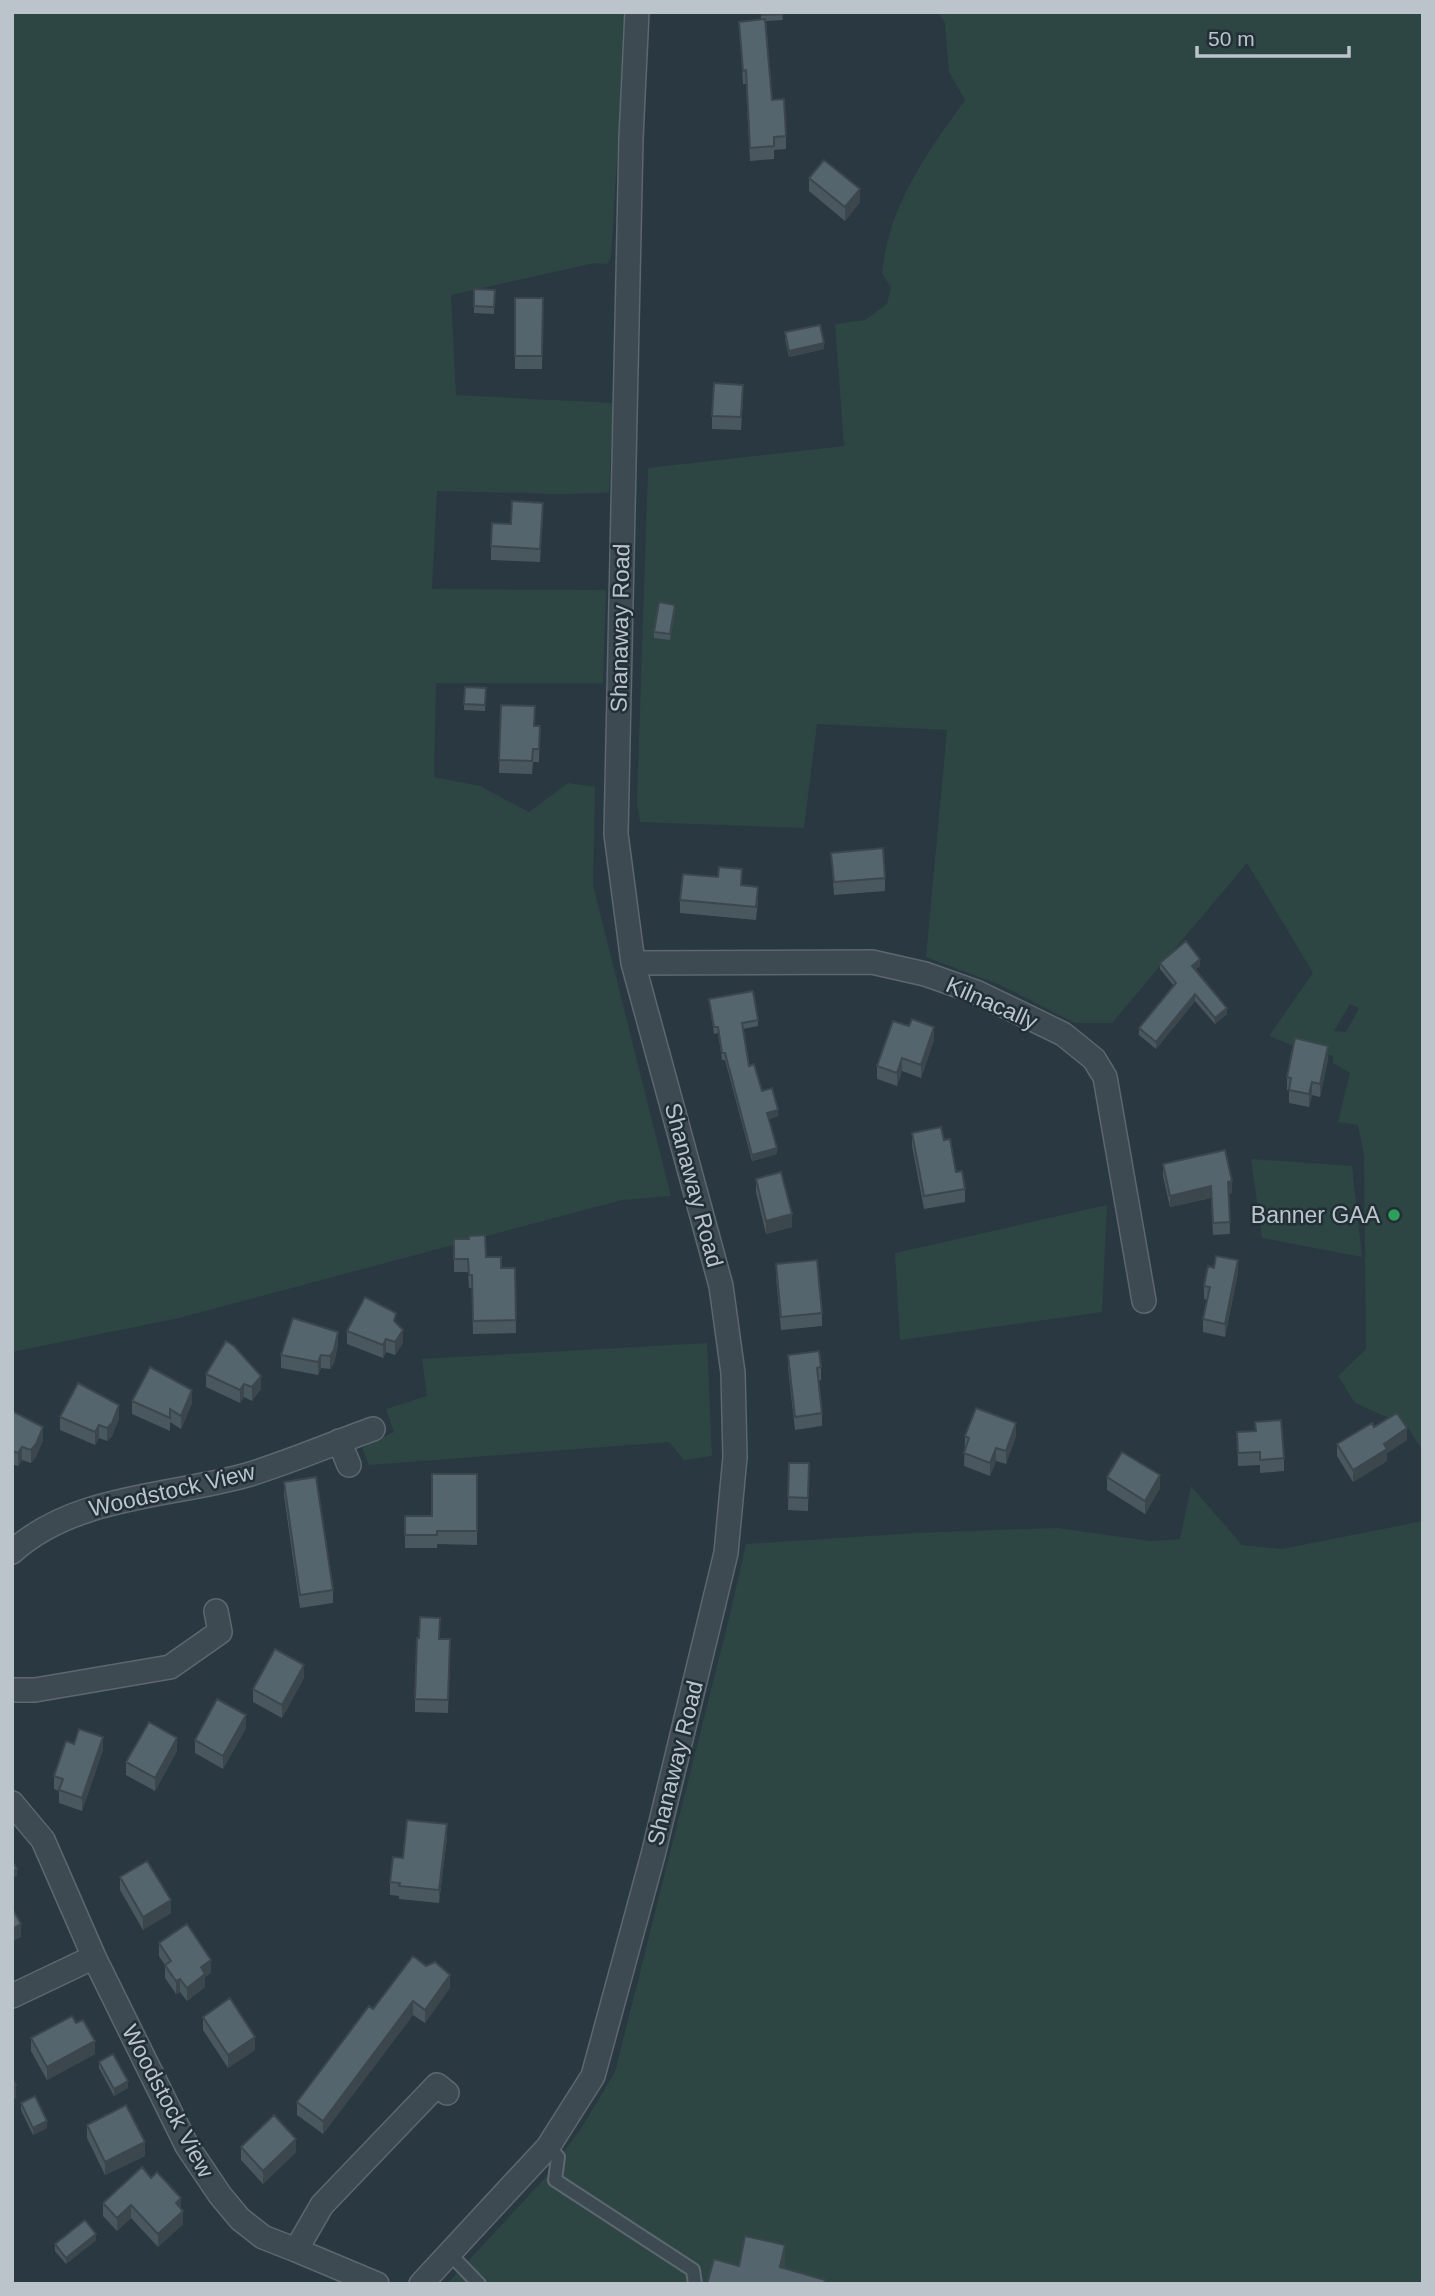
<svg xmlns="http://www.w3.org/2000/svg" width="1435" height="2296" font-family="Helvetica,sans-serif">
	<rect width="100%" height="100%" fill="#293841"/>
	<path fill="#2e4643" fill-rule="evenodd" d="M12 12H626L611 257 607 264 594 263 451 295 456 395 613 403 609 493 558 494 437 491 432 589 606 590 603 683H436L434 777 480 786 529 812 568 783 595 787 593 885 671 1196 622 1200 179 1318 12 1352Z
		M938 12H1423V1451L1407 1426 1355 1403 1338 1376 1366 1349 1364 1156 1358 1125 1338 1122 1350 1073 1333 1063V1056L1296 1047 1269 1036 1313 973 1247 863 1112 1023H1075L1000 985 926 957 947 730 817 724 804 828 640 822 637 803 648 468 844 446 835 324 865 320 887 304 891 287 882 274C888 206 927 153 965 100L949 72 945 23ZM1350 1004 1359 1008 1346 1032 1334 1031Z
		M1251 1159 1352 1166 1362 1257 1262 1238Z
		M1107 1205 1102 1312 900 1340 895 1253Z
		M707 1343 712 1456 684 1460 669 1442 369 1465 362 1448 394 1432 386 1409 427 1396 422 1359Z
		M1191 1486 1242 1545 1282 1549 1423 1521V2284H447L544 2179 582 2127 615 2072 730 1614 746 1544 915 1533 1057 1528 1151 1541 1180 1539Z"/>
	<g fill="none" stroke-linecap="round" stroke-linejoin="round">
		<defs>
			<path id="service" d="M548 2147 558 2157 555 2180 693 2270 695 2284
				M448 2252 479 2284"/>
			<path id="minor" d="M633 963 872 962 925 974 976 992 1063 1034 1094 1059 1105 1077 1144 1301
				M339 1441 349 1465
				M12 1552C75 1495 169 1497 247 1475 290 1462 331 1444 373 1429
				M12 1690H35L170 1667 220 1632 216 1611
				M12 1803 43 1840 94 1957 187 2146 220 2195 240 2219 263 2237 296 2250
				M12 1996 94 1957
				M377 2284 296 2250 322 2205 437 2085 447 2093
				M421 2284 548 2147 593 2076 653 1855 726 1553 735 1457 733 1373 721 1286 633 963 616 834 631 138 637 12"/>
		</defs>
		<use href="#service" stroke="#5c676f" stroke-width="16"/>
		<use href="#minor" stroke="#5c676f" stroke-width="26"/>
		<use href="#service" stroke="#3e4a51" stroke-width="12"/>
		<use href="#minor" stroke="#3e4a51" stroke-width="23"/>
	</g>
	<path fill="#49575f" d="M761 12H782L783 20 766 21 772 100 786 136V149L774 150V159L750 161 746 84H743L739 22 761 20Z
		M809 178 860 202 845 221 809 191Z
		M474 289 495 290 494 314 474 313Z
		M515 298H543L542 369H515Z
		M785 332 824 349 789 357 785 339Z
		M743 398 741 430 712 429V416Z
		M543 516 540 562 491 560V546L511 524Z
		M675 611 670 640 654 638V632Z
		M465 687 486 688 485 711 464 710Z
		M501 705 534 726H540L539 762H533L532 774 499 773Z
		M831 853 885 878V891L834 895Z
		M742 886 758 900 756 920 680 913V900Z
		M1160 963 1200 966 1196 969 1227 1014 1215 1024 1195 1001 1156 1049 1139 1035V1028L1174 986 1160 969Z
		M709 999 758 1020V1026L743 1029 749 1066 762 1091 778 1116 769 1119 777 1154 752 1161 725 1060H722L718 1033 714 1034Z
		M909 1026 934 1040 921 1078 902 1071 897 1086 877 1079V1066Z
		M1328 1059 1320 1097 1312 1095 1309 1107 1289 1103V1090H1287V1077Z
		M912 1133 944 1140 956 1172 965 1189V1202L924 1209 912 1146Z
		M1163 1164 1232 1193 1229 1194 1230 1234 1213 1235 1211 1198 1170 1207 1163 1176Z
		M756 1179 792 1227 766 1234 756 1192Z
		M454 1239 501 1268H515L516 1333 473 1334 472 1288H469L468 1272H454Z
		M776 1264 822 1313V1326L781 1330 776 1277Z
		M1238 1273 1225 1337 1203 1332V1319L1207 1300 1204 1299V1286Z
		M396 1323 403 1343 395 1355 386 1352 383 1358 347 1344V1331Z
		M338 1345 334 1363 330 1369 321 1368 318 1375 281 1368V1355Z
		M788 1355 821 1367V1380L818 1381 822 1413V1426L795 1430 788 1368Z
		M206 1374 261 1389 252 1401 244 1397 240 1403 206 1387Z
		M132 1401 192 1403 181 1429 170 1422V1431L132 1414Z
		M12 1411 43 1440 36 1457 31 1463 22 1460 18 1466 12 1464Z
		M60 1417 119 1418 112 1436 107 1441 99 1438 95 1445 60 1430Z
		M1374 1427 1407 1440 1387 1453V1461L1353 1482 1337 1456V1444Z
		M1237 1432 1284 1458V1471L1260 1473V1465L1238 1466Z
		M965 1436H1016L1006 1464 996 1461 990 1476 964 1466Z
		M789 1463H809L808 1511 788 1510Z
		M477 1474V1545L437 1544V1548H405V1516H432Z
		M1107 1477 1160 1488 1145 1514 1107 1490Z
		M284 1482 333 1590V1603L300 1608 284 1496Z
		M440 1639 450 1652 448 1713 415 1712V1699Z
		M304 1678 282 1718 253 1702V1689Z
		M246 1728 223 1769 195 1753V1740Z
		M74 1744 103 1750 82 1811 59 1803V1791L54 1789V1776Z
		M177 1751 155 1791 126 1775V1762Z
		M447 1837 439 1903 399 1899V1896L390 1895V1882L403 1858Z
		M120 1877 171 1913 143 1930 120 1890Z
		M159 1943 211 1973 205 1977V1987L187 2001 180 1992 176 1994 165 1978V1965L159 1956Z
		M450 1988 425 2023 413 2015 323 2134 297 2115V2102L373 2009Z
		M203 2017 255 2050 228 2068 203 2030Z
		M76 2023 95 2054 47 2080 31 2051V2038Z
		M99 2062 128 2088 114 2096 99 2068Z
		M21 2103 47 2128 33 2135 21 2110Z
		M87 2125 145 2156 105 2175 87 2138Z
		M241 2147 296 2152 263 2184 241 2160Z
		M103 2203 181 2209 183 2224 158 2247 131 2218 117 2231 103 2216Z
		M96 2240 66 2264 55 2251V2244Z"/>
	<path fill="#3c474d" d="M860 189V202L845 221V207Z
		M824 343V349L789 357V351Z
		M1200 959V966L1192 972V966Z
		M1195 994V1001L1156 1049V1042Z
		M1227 1008V1014L1215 1024V1018Z
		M934 1027V1040L921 1078V1065Z
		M1328 1046V1059L1320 1097V1084Z
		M902 1058V1071L897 1086V1073Z
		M1312 1082V1095L1309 1107V1094Z
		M778 1110V1116L767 1119V1113Z
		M777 1148V1154L752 1161V1155Z
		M1232 1181V1193L1228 1194V1182Z
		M1211 1186V1198L1170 1207V1196Z
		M792 1214V1227L766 1234V1221Z
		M1238 1260V1273L1225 1337V1324Z
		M403 1330V1343L395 1355V1342Z
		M338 1332V1345L334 1363 330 1369V1356Z
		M386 1339V1352L383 1358V1345Z
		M321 1355V1368L318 1375V1362Z
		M261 1376V1389L252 1401V1387Z
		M244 1384V1397L240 1403V1390Z
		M192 1390V1403L181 1429V1416Z
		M119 1405V1418L112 1436 107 1441V1428Z
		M1016 1423V1436L1006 1464V1451Z
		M99 1425V1438L95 1445V1432Z
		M43 1427V1440L36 1457 31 1463V1450Z
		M1407 1428V1440L1387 1453V1461L1353 1482V1470L1384 1444Z
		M22 1447V1460L18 1466V1453Z
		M996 1448V1461L990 1476V1463Z
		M1160 1475V1488L1145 1514V1501Z
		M304 1665V1678L282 1718V1705Z
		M246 1715V1728L223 1769V1756Z
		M103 1737V1750L82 1811V1798Z
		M177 1738V1751L155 1791V1778Z
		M447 1824V1837L439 1903V1890Z
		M17 1869V1876L12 1878V1871Z
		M171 1900V1913L143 1930V1917Z
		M21 1924V1937L12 1942V1929Z
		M211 1960V1973L205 1977V1987L187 2001V1988L201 1967Z
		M450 1975V1988L425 2023V2010Z
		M180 1979V1992L176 1994V1981Z
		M413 2001V2015L323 2134V2121Z
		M255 2037V2050L228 2068V2055Z
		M95 2041V2054L47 2080V2067Z
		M128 2081V2088L114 2096V2089Z
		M16 2085V2098L12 2100V2087Z
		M47 2121V2128L33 2135V2128Z
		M296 2139V2152L263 2184V2171Z
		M145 2142V2156L105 2175V2162Z
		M181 2198V2211L176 2203Z
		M131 2205V2218L117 2231V2218Z
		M183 2211V2224L158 2247V2234Z
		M96 2234V2240L66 2264V2258Z
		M785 2245V2282L780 2267Z"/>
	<path fill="#55656e" stroke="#3c474d" stroke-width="2" d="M761 12H782L783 14 762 15Z
		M765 19 772 100 784 99 786 136 774 137V146L750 148 746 70 743 71 739 22Z
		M824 160 860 189 845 207 809 178Z
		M474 289 495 290 494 307 474 306Z
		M515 298H543L542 356H515Z
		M820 325 824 343 789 351 785 332Z
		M714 383 743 385 741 417 712 416Z
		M512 501 543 503 540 549 491 546 492 523 511 524Z
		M659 602 675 605 670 634 654 632Z
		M465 687 486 688 485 705 464 704Z
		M501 705 535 706 534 726H540L539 749H533L532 761 499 760Z
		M883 848 885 878 834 882 831 853Z
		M719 867 742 869 741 885 758 887 756 907 680 900 683 874 718 877Z
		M1186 941 1200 959 1192 966 1227 1008 1215 1018 1195 994 1156 1042 1139 1028 1176 983 1160 963Z
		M753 991 758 1020 742 1023 749 1066 754 1064 762 1091 772 1088 778 1110 767 1113 777 1148 752 1155 725 1053H722L718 1027H714L709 999Z
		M912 1019 934 1027 921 1065 902 1058 897 1073 877 1066 893 1021 909 1026Z
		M1295 1038 1328 1046 1320 1084 1312 1082 1309 1094 1289 1090 1291 1078 1287 1077Z
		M941 1127 944 1140 950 1139 956 1172 962 1171 965 1189 924 1196 912 1133Z
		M1225 1150 1232 1181 1228 1182 1230 1222 1213 1223 1211 1186 1170 1196 1163 1164Z
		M781 1172 792 1214 766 1221 756 1179Z
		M485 1235 486 1257H501V1268H515L516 1320 473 1321 472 1275H469L468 1259H454V1239H469V1236Z
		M1216 1256 1238 1260 1225 1324 1203 1319 1210 1287 1204 1286 1208 1266 1214 1268Z
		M817 1260 822 1313 781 1317 776 1264Z
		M365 1297 396 1313 394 1321 403 1330 395 1342 386 1339 383 1345 347 1331Z
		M293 1318 338 1332 334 1350 330 1356 321 1355 318 1362 281 1355Z
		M226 1341 234 1346 261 1376 252 1387 244 1384 240 1390 206 1374Z
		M819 1351 821 1367 817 1368 822 1413 795 1417 788 1355Z
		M150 1367 192 1390 181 1416 170 1409V1418L132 1401Z
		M78 1383 119 1405 112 1423 107 1428 99 1425 95 1432 60 1417Z
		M976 1408 1016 1423 1006 1451 996 1448 990 1463 964 1453 969 1438 965 1436Z
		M12 1411 43 1427 36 1444 31 1450 22 1447 18 1453 12 1451Z
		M1397 1413 1407 1428 1384 1444 1387 1449 1353 1470 1337 1444 1372 1423 1374 1427Z
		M1281 1420 1284 1458 1260 1460V1452L1238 1453 1237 1432 1256 1431 1255 1422Z
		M1122 1452 1160 1475 1145 1501 1107 1477Z
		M789 1463H809L808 1498 788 1497Z
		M432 1474H477V1531H437V1535H405V1516H432Z
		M316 1477 333 1590 300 1595 284 1482Z
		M420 1617 440 1618 439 1639H450L448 1700 415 1699 417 1638H419Z
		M275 1649 304 1665 282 1705 253 1689Z
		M217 1699 246 1715 223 1756 195 1740Z
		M149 1722 177 1738 155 1778 126 1762Z
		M79 1729 103 1737 82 1798 59 1790 63 1779 54 1776 66 1741 74 1744Z
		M407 1820 447 1824 439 1890 399 1886 400 1883 390 1882 393 1857 403 1858Z
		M12 1861 17 1869 12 1871Z
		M147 1861 171 1900 143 1917 120 1877Z
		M12 1908 21 1924 12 1929Z
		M187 1924 211 1960 201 1967 205 1974 187 1988 180 1979 176 1981 165 1965 171 1961 159 1943Z
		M413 1956 426 1966 435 1962 450 1975 425 2010 413 2001 323 2121 297 2102 369 2006 373 2009Z
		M230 1998 255 2037 228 2055 203 2017Z
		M72 2016 76 2023 83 2020 95 2041 47 2067 31 2038Z
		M113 2054 128 2081 114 2089 99 2062Z
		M12 2078 16 2085 12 2087Z
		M35 2096 47 2121 33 2128 21 2103Z
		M126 2105 145 2142 105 2162 87 2125Z
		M274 2115 296 2139 263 2171 241 2147Z
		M142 2167 151 2178 157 2172 181 2198 176 2203 183 2211 158 2234 131 2205 117 2218 103 2203Z
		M85 2220 96 2234 66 2258 55 2244Z
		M745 2236 785 2245 780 2267 825 2280 824 2284H707L714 2259 739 2266Z"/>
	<circle fill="#2e9e5b" stroke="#222f37" stroke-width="2.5" cx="1394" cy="1215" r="7"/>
	<g text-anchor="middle" stroke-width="5" stroke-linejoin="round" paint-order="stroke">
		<g font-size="23" fill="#bbc4cb" stroke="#222f37">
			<text transform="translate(620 628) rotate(-89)" y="8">Shanaway Road</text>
			<text transform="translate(992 1003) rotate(24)" y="8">Kilnacally</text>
			<text transform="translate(694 1185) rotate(75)" y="8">Shanaway Road</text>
			<text transform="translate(172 1490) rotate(-13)" y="8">Woodstock View</text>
			<text transform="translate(675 1763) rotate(-76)" y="8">Shanaway Road</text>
			<text transform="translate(168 2101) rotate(62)" y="8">Woodstock View</text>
		</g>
		<g font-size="23" fill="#bbc4cb" stroke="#222f37" text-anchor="end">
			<text x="1380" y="1223">Banner GAA</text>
		</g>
	</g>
	<rect width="1435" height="2296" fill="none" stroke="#bbc4cb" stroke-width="28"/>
	<path d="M1197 46v10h152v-10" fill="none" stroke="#bbc4cb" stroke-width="3.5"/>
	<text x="1208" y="46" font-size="21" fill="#bbc4cb" stroke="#222f37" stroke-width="5" paint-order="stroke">50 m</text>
</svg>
